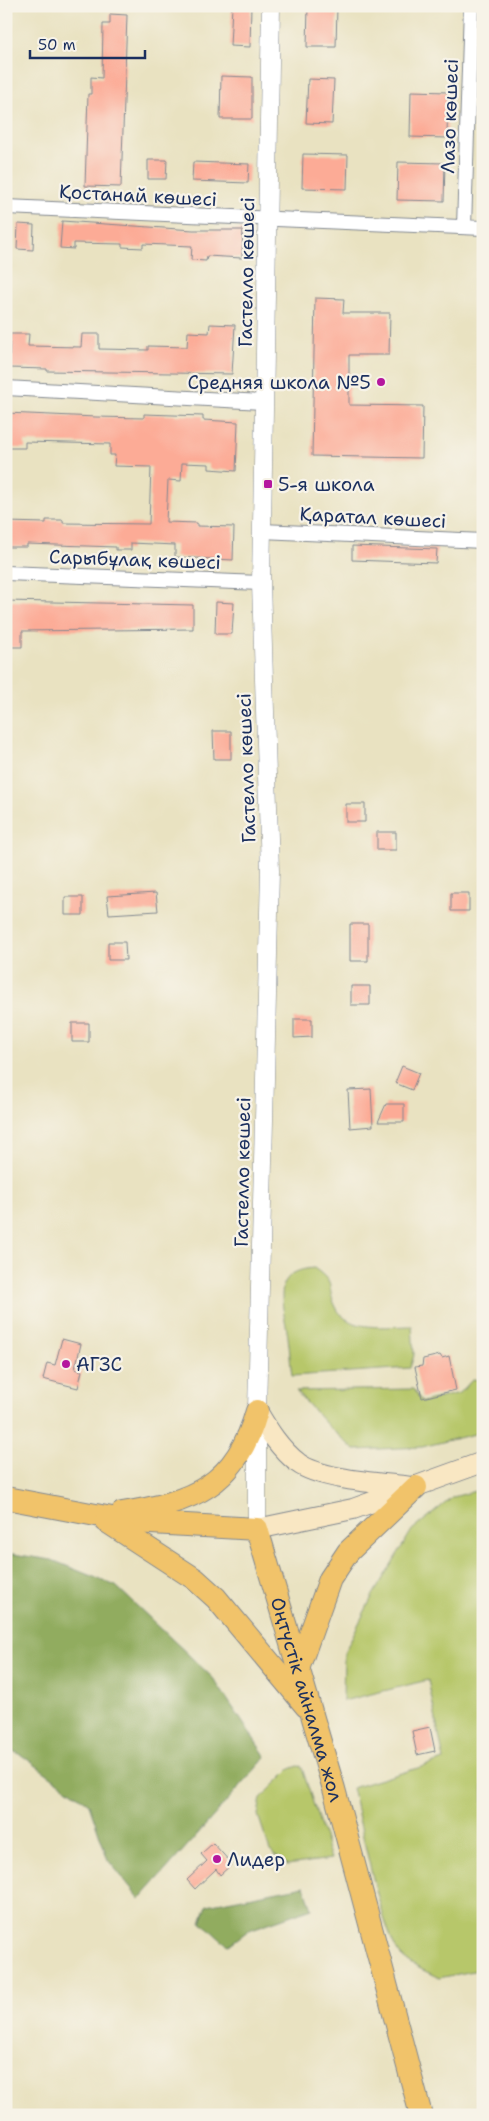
<svg xmlns="http://www.w3.org/2000/svg" width="489" height="2121" font-family="'Shantell Sans',sans-serif">
	<rect width="100%" height="100%" fill="#f7f3e8"/>
	<filter id="ink" filterUnits="userSpaceOnUse"><feTurbulence type="fractalNoise" baseFrequency=".02" numOctaves="2"/><feDisplacementMap in="SourceGraphic" scale="10" xChannelSelector="R" yChannelSelector="G"/><feConvolveMatrix kernelMatrix="1 2 1 2 8 2 1 2 1" color-interpolation-filters="sRGB"/></filter>
	<filter id="wash" filterUnits="userSpaceOnUse"><feTurbulence type="fractalNoise" baseFrequency=".0096" numOctaves="4" result="noise"/><feDisplacementMap in="SourceGraphic" scale="20" xChannelSelector="R" yChannelSelector="G"/><feGaussianBlur stdDeviation="1.12" result="paint"/><feColorMatrix in="noise" values="0 0 0 0 0 0 0 0 0 0 0 0 0 0 0 0 0 1.4 0 .05"/><feComposite in="paint" operator="in"/></filter>
	<g filter="url(#wash)">
		<rect width="100%" height="100%" fill="#e9e2c1"/>
		<path fill="#b7c76a" stroke="#697b64" d="M314 1268C338 1285 325 1285 336 1307 348 1333 388 1326 412 1326L414 1355 410 1368 292 1376C290 1363 290 1350 288 1337 284 1307 268 1271 314 1268Z
			M483 1378V1432L422 1447 355 1450 329 1427 296 1391 413 1389 422 1402 460 1393 472 1380Z
			M483 1489V1969L439 1978C428 1972 412 1966 402 1957 383 1939 360 1820 352 1788L444 1760 428 1680 343 1701 344 1653 373 1595 412 1530 453 1497Z
			M301 1765 331 1859 287 1865 270 1851 258 1815 261 1798 290 1769Z"/>
		<path fill="#91ac5e" stroke="#566e5e" d="M6 1553 52 1560 116 1586 213 1678 266 1757 140 1899 108 1860 89 1804 20 1754 6 1749Z
			M304 1886 312 1908 249 1930 229 1945C217 1939 212 1929 201 1923L207 1905Z"/>
		<g id="blocks">
			<path fill="#fcab96" d="M232 6H251L250 47 230 46Z
				M308 6H337L336 47H307Z
				M110 14 127 15 121 187 85 186 88 94H91V77L102 78 103 24H110Z
				M221 76 252 77V119H220Z
				M308 79 334 80 332 124 306 123Z
				M411 91 448 92 447 138 410 137Z
				M303 154 348 155 347 189 302 188Z
				M148 160H167L166 179H148Z
				M193 162 249 164 248 183 192 181Z
				M398 162 445 163 444 201 397 200Z
				M62 221 193 230H243L242 258 207 256 206 261 191 260 192 246 143 244V248L122 247V244L74 243V249L60 248Z
				M18 224 34 225 33 250 17 249Z
				M315 298 344 299 343 313H390L389 355H349V405L423 406 422 458 312 456Z
				M210 324 235 325 232 374 47 371V369L9 368 10 334H29L28 346 81 347 82 334H99V349L148 350V346L187 347 188 332 209 333Z
				M6 413 96 417 144 418V414L203 416V420L238 422 236 471 209 469V464L182 463 181 481 168 480 166 522 197 523V526L234 527 233 560 175 557V545L131 543V550H116V547L27 544V547H6V522L46 523V520H63V523L149 524 151 467 114 466 115 455H110V444L25 442V448H6Z
				M352 546 437 549 436 563 352 560Z
				M6 601 193 605V629L22 631V647H6Z
				M216 602 234 603 232 634H215Z
				M213 731H231V759H214Z
				M346 804H365V822H346Z
				M377 832H396V850H377Z
				M156 893 158 911 109 914 107 896Z
				M451 893H469V911H451Z
				M65 897H83V915H65Z
				M350 924H368V961H350Z
				M108 942H125L126 960H108Z
				M351 986H370V1005H351Z
				M294 1019H312V1037L294 1038Z
				M72 1023H89V1042H72Z
				M402 1066 419 1073 412 1090 395 1083Z
				M371 1089 373 1126 350 1128 348 1090Z
				M386 1104H404V1122H378Z
				M62 1339 81 1344 75 1369 82 1371 78 1388 43 1379 47 1363 55 1365Z
				M440 1355 442 1358 449 1356 456 1390 422 1398 415 1367 422 1366 423 1359Z
				M430 1727 435 1751 417 1755 412 1731Z
				M213 1843 232 1864 220 1875 216 1869 195 1889 187 1880 207 1861 201 1854Z"/>
		</g>
	</g>
	<g filter="url(#ink)">
		<use href="#blocks" fill-opacity="0" stroke="#828890" stroke-width="1"/>
		<g fill="none" stroke-linecap="round" stroke-linejoin="round">
			<defs>
				<path id="minor" d="M6 207 483 228
					M464 227 471 6
					M6 388 264 402
					M262 531 483 541
					M6 573 261 583"/>
				<path id="tertiary" d="M257 1529V1411L270 871 261 583 271 6"/>
				<path id="secondary" d="M257 1411C268 1430 280 1449 298 1463 321 1480 382 1483 412 1487
					M257 1529 353 1509 483 1462"/>
				<g id="trunk">
					<path id="s1" d="M6 1498 133 1522 257 1529 334 1789 421 2115"/>
					<path d="M122 1513C193 1502 236 1486 257 1411"/>
					<path d="M106 1521 195 1579 216 1598 306 1706"/>
					<path d="M298 1669 330 1579 348 1552 416 1487"/>
				</g>
			</defs>
			<use href="#minor" stroke="#828890" stroke-width="16"/>
			<use href="#tertiary" stroke="#828890" stroke-width="19"/>
			<use href="#secondary" stroke="#828890" stroke-width="22"/>
			<use href="#trunk" stroke="#828890" stroke-width="24"/>
			<use href="#minor" stroke="#fff" stroke-width="14"/>
			<use href="#tertiary" stroke="#fff" stroke-width="18"/>
			<use href="#secondary" stroke="#f9e7c3" stroke-width="20"/>
			<use href="#trunk" stroke="#f1c36a" stroke-width="22"/>
		</g>
	</g>
	<g fill="#b5179e" stroke="#f7f3e8" stroke-width="2">
		<circle cx="381" cy="382" r="5"/>
		<rect x="263" y="479" width="10" height="10" rx="2.5"/>
		<circle cx="66" cy="1364" r="5"/>
		<circle cx="217" cy="1859" r="5"/>
	</g>
	<g text-anchor="middle" stroke-width="4.5" stroke-linejoin="round" paint-order="stroke">
		<g font-size="19" fill="#1b2f5e" stroke="#f7f3e8">
			<text transform="translate(449 116) rotate(-88)" y="7">Лазо көшесі</text>
			<text transform="translate(138 195) rotate(3)" y="7">Қостанай көшесі</text>
			<text transform="translate(246 272) rotate(-89)" y="7">Гастелло көшесі</text>
			<text transform="translate(373 517) rotate(3)" y="7">Қаратал көшесі</text>
			<text transform="translate(135 559) rotate(2)" y="7">Сарыбұлақ көшесі</text>
			<text transform="translate(246 768) rotate(-92)" y="7">Гастелло көшесі</text>
			<text transform="translate(242 1172) rotate(-89)" y="7">Гастелло көшесі</text>
			<text dy="7" stroke="none"><textPath href="#s1" startOffset="431">Оңтүстік айналма жол</textPath></text>
		</g>
		<g font-size="19" fill="#1b2f5e" stroke="#f7f3e8" text-anchor="start">
			<text x="371" y="389" text-anchor="end">Средняя школа №5</text>
			<text x="278" y="491">5-я школа</text>
			<text x="76" y="1371">АГЗС</text>
			<text x="227" y="1866">Лидер</text>
		</g>
	</g>
	<rect width="489" height="2121" fill="none" stroke="#f7f3e8" stroke-width="25"/>
	<path d="M30 50v8h115v-8" fill="none" stroke="#1b2f5e" stroke-width="2.5"/>
	<text x="38" y="50" font-size="15" fill="#1b2f5e" stroke="#f7f3e8" stroke-width="4" paint-order="stroke">50 m</text>
</svg>
